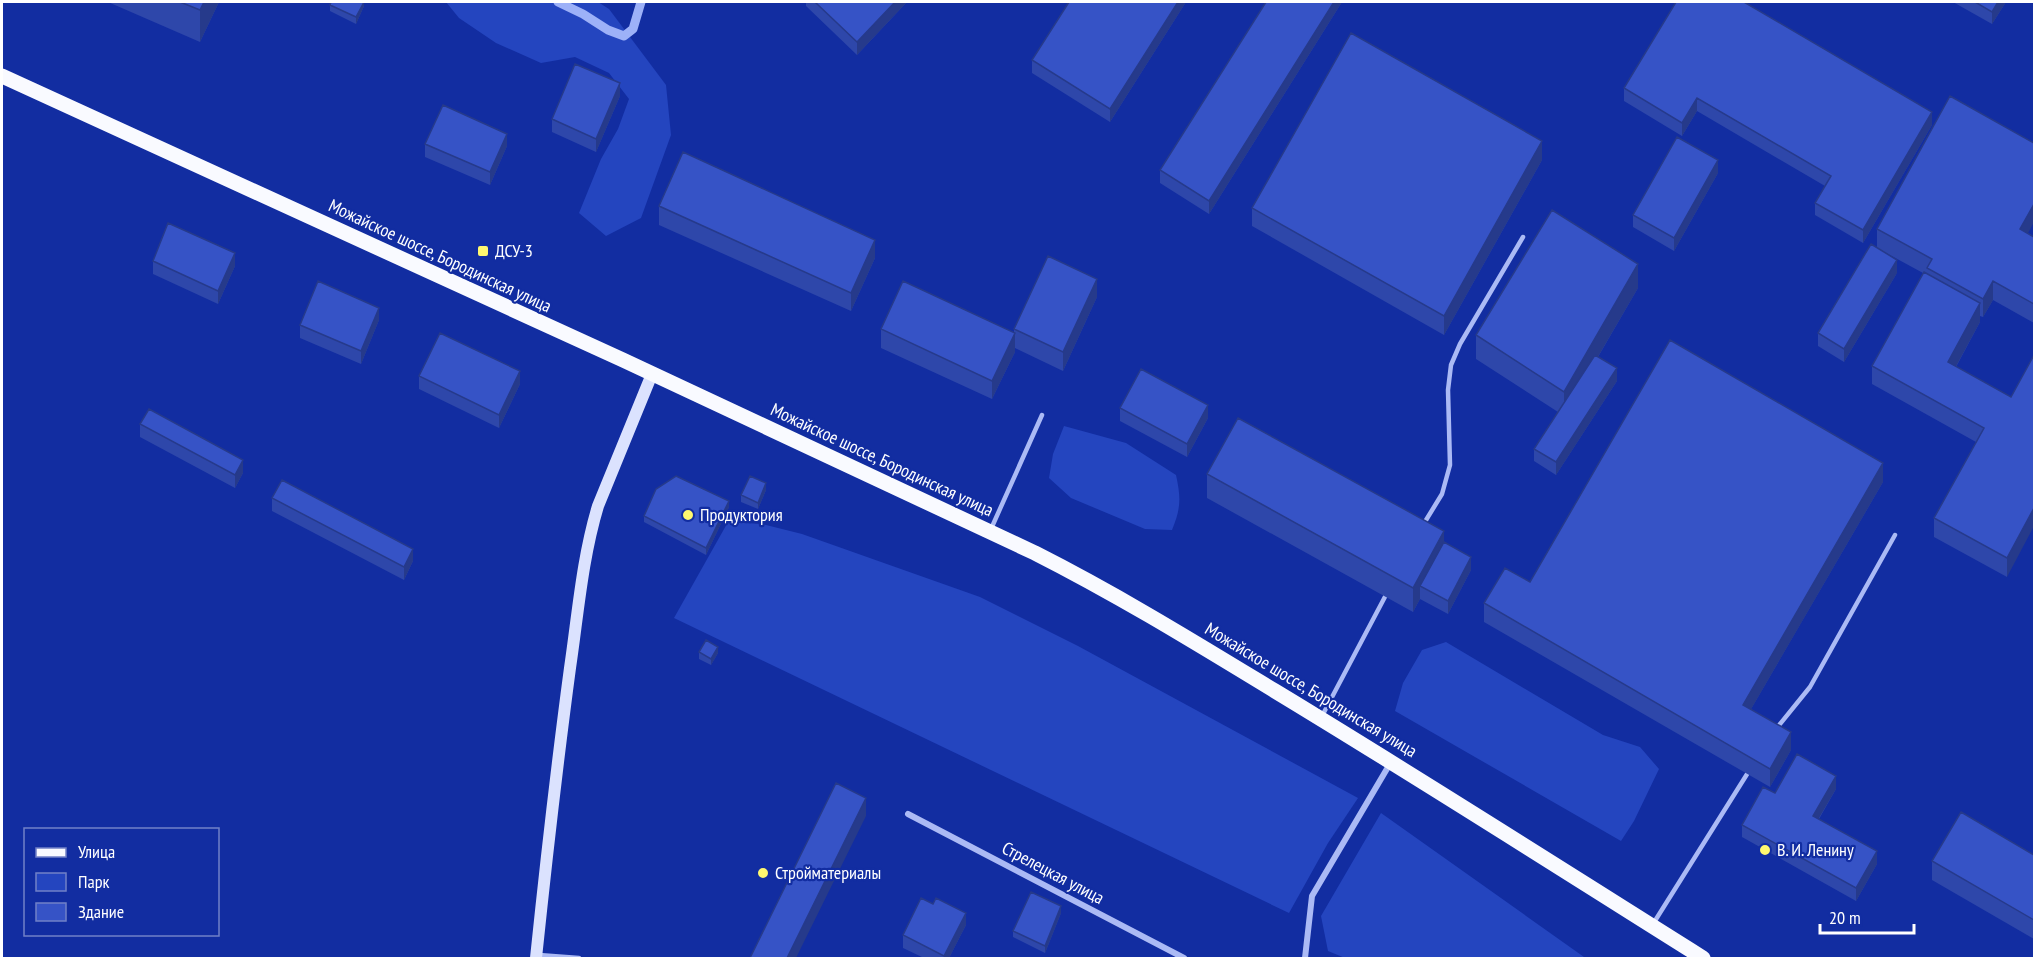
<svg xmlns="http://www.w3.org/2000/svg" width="2036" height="960" font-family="'PT Sans Narrow',sans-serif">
	<rect width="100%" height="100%" fill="#122da1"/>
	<path fill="#2445bf" d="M446 2H598L609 9 666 85 671 135 641 218 606 236 579 213 601 159 618 129 629 99 609 73 575 57 541 63 496 43 459 18Z
		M1064 426 1126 443 1176 475C1181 498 1181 508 1172 530L1145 529 1071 498 1049 478 1053 454Z
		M728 522 762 524 802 534 980 597 1078 646 1358 798 1328 843 1289 913 674 618Z
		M1446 642 1603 735 1640 747 1659 769 1634 821 1621 841 1395 711 1403 683 1422 650Z
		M1381 813 1584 957 1586 958H1345L1328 951 1321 916Z"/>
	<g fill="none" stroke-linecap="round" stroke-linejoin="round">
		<path stroke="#9db1f8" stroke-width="9" d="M558 2 583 14 608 30 624 36 633 29 641 2"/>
		<path stroke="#abbaf5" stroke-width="4.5" d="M1423 525 1442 494 1450 465 1448 390 1451 365 1460 344 1523 237
			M991 529 1042 415
			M1322 716 1387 593
			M1776 729 1810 687 1895 535
			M1653 924 1749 771
			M539 955 579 958"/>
		<path stroke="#abbaf5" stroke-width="6" d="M908 814 1184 958
			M1305 958 1312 896 1391 762"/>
		<path stroke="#dbe2fe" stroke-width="12" d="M536 958C546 862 557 765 570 668 578 614 582 559 598 506L652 374"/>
		<path stroke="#f9faff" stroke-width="15" d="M2 76 623 360 1035 553C1118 595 1196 643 1275 691 1419 778 1561 869 1703 958"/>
	</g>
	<path fill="#2e47aa" d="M108 2H219L200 42Z
		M364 2V6L356 24 330 11V5Z
		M806 2H907L857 55 806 6Z
		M1186 2 1110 122 1032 73V60Z
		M1266 2H1342L1209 214 1160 183V170Z
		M1953 2H2006L1992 24Z
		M1624 88 1932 125 1863 243 1815 215V203L1825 186 1697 111 1682 136 1624 101Z
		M620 96 596 152 552 132V119Z
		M425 144 507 146 490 185 425 157Z
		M1542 160 1444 335 1252 226V208Z
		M1718 173 1674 251 1633 227V215Z
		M659 206 875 258 851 311 659 225Z
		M1877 229 2028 233 2034 237V323L1993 300 1983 317 1980 316V322L1956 367 2011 397 2007 577 1934 537V518L1976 442 1872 384V366L1923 273 1877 248Z
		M153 261 235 266 218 304 153 274Z
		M1897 273 1844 362 1818 346V333Z
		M1638 288 1598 357 1617 381 1556 475 1534 461V449L1558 412 1476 359V335Z
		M1097 297 1063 371 1015 348V352L992 399 881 348V329L1014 333V329Z
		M379 320 361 364 300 338V325Z
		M419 376 520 384 499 428 419 389Z
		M1120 408 1208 418 1187 457 1120 421Z
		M140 424 243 473 235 488 140 437Z
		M1207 474 1444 542 1471 570 1448 614 1420 599 1413 612 1207 498Z
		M1883 482 1751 709 1791 750 1770 787 1484 622V603Z
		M766 490 758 509 741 502V495Z
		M272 498 413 561 404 580 272 511Z
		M729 507 706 555 644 522V516Z
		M699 652 718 653 711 665 699 659Z
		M1836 789 1819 819 1877 864 1856 901 1742 837V825L1775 793Z
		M2034 855V939L1932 880V861Z
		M1061 913 1045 953 1013 937V931Z
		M966 925 949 958H924L903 948V935Z"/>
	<path fill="#263a8b" d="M204 2H219L200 42V10Z
		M364 2V6L356 24V17Z
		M895 2H907L857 55V42Z
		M1178 2H1186L1110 122V109Z
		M1334 2H1342L1209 214V201Z
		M1998 2H2006L1992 24V12Z
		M620 83V96L596 152V139Z
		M1697 98V111L1682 136V123Z
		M1932 112V125L1863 243V230Z
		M507 134V146L490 185V172Z
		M1542 141V160L1444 335V316Z
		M1718 160V173L1674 251V238Z
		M2034 204V222L2020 248V229Z
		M875 240V258L851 311V293Z
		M235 253V266L218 304V291Z
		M1897 260V273L1844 362V349Z
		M1638 264V288L1564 415V392Z
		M1097 279V297L1063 371V352Z
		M1993 281V300L1983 317V299Z
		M1980 303V322L1948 381V362Z
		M379 308V320L361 364V351Z
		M1015 333V352L992 399V381Z
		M1617 368V381L1556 475V462Z
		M520 371V384L499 428V415Z
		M1208 405V418L1187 457V444Z
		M243 460V473L235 488V475Z
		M1883 463V482L1743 723V705Z
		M766 483V490L758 509V503Z
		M729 501V507L706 555V548Z
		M2034 508V526L2007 577V558Z
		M1444 531V555L1420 586V599L1413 612V588Z
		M413 549V561L404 580V567Z
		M1471 557V570L1448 614V601Z
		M718 647V653L711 665V659Z
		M1791 732V750L1770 787V769Z
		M1836 776V789L1813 828V816Z
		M866 798V816L796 958H787Z
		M1877 851V864L1856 901V888Z
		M1061 906V913L1045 953V946Z
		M966 913V925L949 958H944V956Z"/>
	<path fill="#3653c6" stroke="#263a8b" stroke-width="1.5" d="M180 2H204L200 10Z
		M331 2H364L356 17 330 5Z
		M815 2H895L857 42Z
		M1069 2H1178L1110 109 1032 60Z
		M1266 2H1334L1209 201 1160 170Z
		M1676 2H1744L1932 112 1863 230 1815 203 1831 176 1697 98 1682 123 1624 88Z
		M1975 2H1998L1992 12Z
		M1351 33 1542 141 1444 316 1252 208Z
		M575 64 620 83 596 139 552 119Z
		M1950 96 2034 143V204L2020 229 2034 237V304L1993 281 1983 299 1927 268 1932 259 1877 229Z
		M443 105 507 134 490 172 425 144Z
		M1677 137 1718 160 1674 238 1633 215Z
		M683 152 875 240 851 293 659 206Z
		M1552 210 1638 264 1564 392 1476 335Z
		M168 223 235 253 218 291 153 261Z
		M1871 244 1897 260 1844 349 1818 333Z
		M1048 256 1097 279 1063 352 1014 329Z
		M1924 272 1980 303 1948 362 2011 397 2034 355V508L2007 558 1934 518 1984 428 1872 366Z
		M318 281 379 308 361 351 300 325Z
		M903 281 1015 333 992 381 881 329Z
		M440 333 520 371 499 415 419 376Z
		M1670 340 1883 463 1743 705 1791 732 1770 769 1484 603 1505 568 1530 582Z
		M1595 355 1617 368 1556 462 1534 449Z
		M1141 369 1208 405 1187 444 1120 408Z
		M149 409 243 460 235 475 140 424Z
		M1238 418 1444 531 1413 588 1207 474Z
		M676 476 729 501 706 548 644 516 656 489Z
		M750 476 766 483 758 503 741 495Z
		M282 480 413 549 404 567 272 498Z
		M1444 542 1471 557 1448 601 1420 586Z
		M706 640 718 647 711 659 699 652Z
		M1797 754 1836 776 1813 816 1877 851 1856 888 1742 825 1763 787 1775 793Z
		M836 783 866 798 787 958H750Z
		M1961 812 2034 855V920L1932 861Z
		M1031 892 1061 906 1045 946 1013 931Z
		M921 898 933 904 936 898 966 913 944 956 903 935Z"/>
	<g fill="#fff86f" stroke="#122da1" stroke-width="2">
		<rect x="477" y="245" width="12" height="12" rx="3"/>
		<circle cx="688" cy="515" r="6"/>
		<circle cx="1765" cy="850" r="6"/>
		<circle cx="763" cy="873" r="6"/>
	</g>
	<g text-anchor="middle" stroke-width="4.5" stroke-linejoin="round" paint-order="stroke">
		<g font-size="18" fill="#fff" stroke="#122da1" text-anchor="start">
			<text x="495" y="257">ДСУ-3</text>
			<text x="700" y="521">Продуктория</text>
			<text x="1777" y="856">В. И. Ленину</text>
			<text x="775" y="879">Стройматериалы</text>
		</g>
		<g font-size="18" fill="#fff" stroke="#122da1">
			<text transform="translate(440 256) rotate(25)" y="6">Можайское шоссе, Бородинская улица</text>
			<text transform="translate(882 460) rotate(25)" y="6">Можайское шоссе, Бородинская улица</text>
			<text transform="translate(1311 690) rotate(31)" y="6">Можайское шоссе, Бородинская улица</text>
			<text transform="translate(1053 873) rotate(28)" y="6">Стрелецкая улица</text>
		</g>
	</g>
	<rect width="2036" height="960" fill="none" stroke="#ffffff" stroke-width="6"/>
	<rect x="24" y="828" width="195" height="108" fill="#122da1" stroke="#7181c7" stroke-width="1.5"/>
	<rect x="36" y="848" width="30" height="9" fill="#f9faff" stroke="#7181c7" stroke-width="1.5"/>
	<text x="78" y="858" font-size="18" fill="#ffffff">Улица</text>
	<rect x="36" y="873" width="30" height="18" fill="#2445bf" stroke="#7181c7" stroke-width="1.5"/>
	<text x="78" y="888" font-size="18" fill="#ffffff">Парк</text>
	<rect x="36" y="903" width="30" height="18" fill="#3653c6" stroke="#7181c7" stroke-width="1.5"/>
	<text x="78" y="918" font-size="18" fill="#ffffff">Здание</text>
	<path d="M1820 924v9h94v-9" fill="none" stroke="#ffffff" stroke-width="3"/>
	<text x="1829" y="924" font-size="18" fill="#ffffff" stroke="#122da1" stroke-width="4.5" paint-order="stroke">20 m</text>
</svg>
